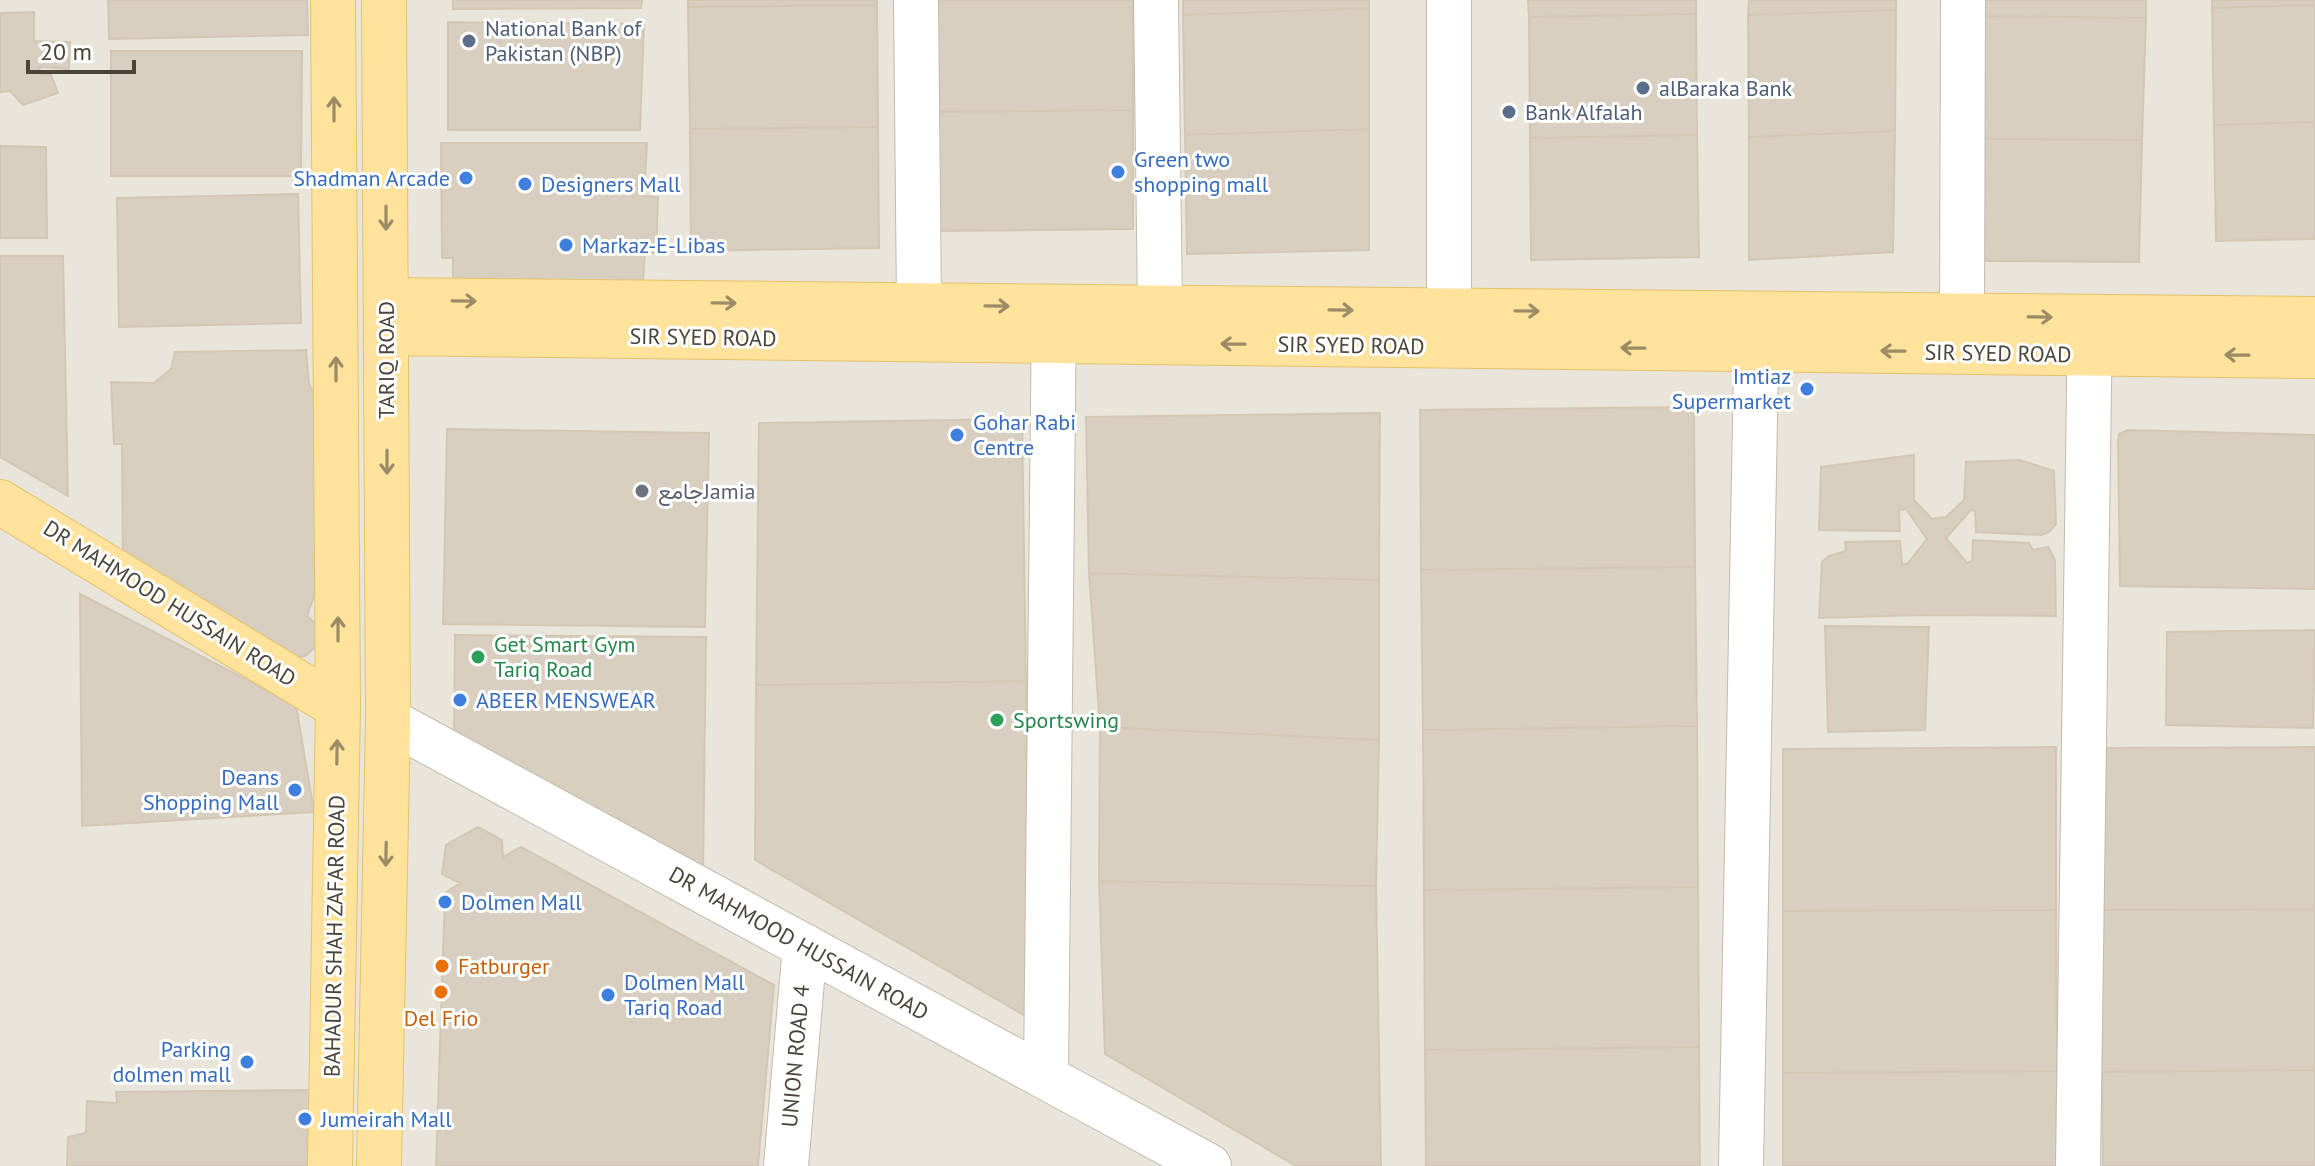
<svg xmlns="http://www.w3.org/2000/svg" width="2315" height="1166" font-family="'PT Sans',Vazirmatn,sans-serif">
	<rect width="100%" height="100%" fill="#f6f3ec"/>
	<path fill="#eae5da" d="M0 0H2315V1166H0Z"/>
	<path fill="#d8cfc1" stroke="#d3c7b4" stroke-width="2" d="M108 0H307L308 35 109 39Z
		M453 0H642L641 8 453 9Z
		M688 0H877V5L688 7Z
		M932 0H1133V110L932 112Z
		M1183 0H1369V8L1183 15Z
		M1528 0H1696V14L1529 17Z
		M1749 0H1896V10L1748 15Z
		M1984 0H2146V18L1983 16Z
		M2212 0H2315V5L2212 8Z
		M877 5 878 127 690 129 688 7Z
		M2315 5V122L2214 125 2212 8Z
		M1369 8V129L1185 135 1183 15Z
		M1896 10 1895 131 1749 137 1748 15Z
		M34 12V41L70 42 69 69 40 67 39 74 51 75 58 93 23 105 10 91 0 92V13Z
		M1696 14 1697 135 1530 138 1529 17Z
		M1983 16 2146 18 2142 140 1980 139Z
		M448 22 644 24 640 130H448Z
		M111 51H302L301 176H111Z
		M1133 110V229L933 231 932 112Z
		M2315 122V239L2216 241 2214 125Z
		M878 127 879 248 691 251 690 129Z
		M1369 129V250L1187 254 1185 135Z
		M1895 131 1893 252 1749 260V137Z
		M1697 135 1699 257 1531 260 1530 138Z
		M1980 139 2142 140 2139 262 1976 261Z
		M441 143H647L644 196 658 197 656 253 645 252 643 282 453 285V258H442Z
		M0 146 46 147 47 238H0Z
		M298 194 301 323 119 327 117 198Z
		M0 256H63L68 496 0 457Z
		M306 350 309 384 322 410V574L307 616 317 625 316 647 305 656 296 657 284 654 275 642 123 566 122 444H114L111 382 154 383 171 369 175 352Z
		M1694 407 1695 567 1421 570 1420 410Z
		M1380 413 1379 580 1089 573 1086 417Z
		M1022 419 1026 681 756 685 759 423Z
		M447 429 709 433 705 627 443 624Z
		M2128 430 2315 435V589L2120 586 2118 440 2119 434Z
		M1914 455V500L1932 519 1946 517 1964 500 1966 462 2020 460 2054 471 2056 524 2049 532 2041 535 1976 532 1975 511 1971 510 1946 538 1967 563 1972 561 1973 540 2029 543 2033 550 2048 547 2055 560 2056 616 1922 615 1819 618 1822 562 1829 556 1846 551 1845 542 1900 541 1902 565 1908 563 1927 539 1906 509 1899 510 1900 531 1819 530 1821 467Z
		M1695 567 1697 726 1423 730 1421 570Z
		M1089 573 1379 580V740L1100 727Z
		M80 594 296 705 314 812 82 826Z
		M1825 626 1929 627 1925 730 1828 732Z
		M2315 630 2313 728 2166 725 2167 632Z
		M455 635 706 637 703 872 454 737Z
		M1026 681 1029 1018 755 860 756 685Z
		M1697 726 1698 887 1424 890 1423 730Z
		M1100 727 1379 740 1376 886 1099 881Z
		M2056 747V910L1783 911V749Z
		M2315 747V909L2102 910 2101 748Z
		M478 827 502 840 503 857 521 847 774 985 758 1166H436L445 893 460 883 442 874 446 845Z
		M1099 881 1376 886 1381 1166H1296L1105 1054Z
		M1698 887 1699 1047 1425 1050 1424 890Z
		M2315 909V1070L2102 1072V910Z
		M2056 910 2057 1071 1783 1073V911Z
		M1699 1047 1700 1166H1426L1425 1050Z
		M2315 1070V1166H2103L2102 1072Z
		M2057 1071 2056 1166H1783V1073Z
		M312 1090 310 1166H67L68 1137 86 1133 87 1101 117 1103 116 1092Z"/>
	<g fill="none" stroke-linecap="round" stroke-linejoin="round">
		<defs>
			<path id="minor" d="M916 0 919 305
				M1156 0 1160 308
				M1449 310V0
				M1962 316 1963 0
				M388 720 1209 1166
				M1046 1077 1054 307
				M786 1166 805 946
				M1741 1166 1757 314
				M2078 1166 2090 317"/>
			<path id="major" d="M386 300 2315 319
				M386 333 2315 356
				M0 502 338 707
				M330 1166 338 707 333 0
				M379 1166 388 720 384 0"/>
		</defs>
		<use href="#minor" stroke="#c2bbae" stroke-width="46"/>
		<use href="#major" stroke="#e6c16a" stroke-width="46"/>
		<use href="#minor" stroke="#fff" stroke-width="44"/>
		<use href="#major" stroke="#ffe39c" stroke-width="44"/>
	</g>
	<defs><path id="oneway-shaft" d="M-6 0H5M1.5-3L5.5 0L1.5 3" fill="none" stroke-width="1.6" stroke-linecap="round" stroke-linejoin="round" transform="scale(2)"/></defs>
	<g stroke="#9c8c66">
		<use href="#oneway-shaft" transform="translate(334 109) rotate(-90)"/>
		<use href="#oneway-shaft" transform="translate(386 218) rotate(90)"/>
		<use href="#oneway-shaft" transform="translate(464 301) rotate(1)"/>
		<use href="#oneway-shaft" transform="translate(724 303) rotate(1)"/>
		<use href="#oneway-shaft" transform="translate(997 306) rotate(1)"/>
		<use href="#oneway-shaft" transform="translate(1341 310) rotate(1)"/>
		<use href="#oneway-shaft" transform="translate(1527 311) rotate(1)"/>
		<use href="#oneway-shaft" transform="translate(2040 317) rotate(1)"/>
		<use href="#oneway-shaft" transform="translate(1233 344) rotate(-179)"/>
		<use href="#oneway-shaft" transform="translate(1633 348) rotate(-179)"/>
		<use href="#oneway-shaft" transform="translate(1893 351) rotate(-179)"/>
		<use href="#oneway-shaft" transform="translate(2237 355) rotate(-179)"/>
		<use href="#oneway-shaft" transform="translate(336 369) rotate(-90)"/>
		<use href="#oneway-shaft" transform="translate(387 462) rotate(90)"/>
		<use href="#oneway-shaft" transform="translate(338 629) rotate(-90)"/>
		<use href="#oneway-shaft" transform="translate(337 752) rotate(-89)"/>
		<use href="#oneway-shaft" transform="translate(386 854) rotate(91)"/>
	</g>
	<g fill="#5c6f8a" stroke="#fff" stroke-width="3">
		<circle cx="469" cy="41" r="8"/>
		<circle cx="1643" cy="88" r="8"/>
		<circle cx="1509" cy="112" r="8"/>
	</g>
	<g fill="#3f7fe0" stroke="#fff" stroke-width="3">
		<circle cx="1118" cy="172" r="8"/>
		<circle cx="466" cy="178" r="8"/>
		<circle cx="525" cy="184" r="8"/>
		<circle cx="566" cy="245" r="8"/>
		<circle cx="1807" cy="389" r="8"/>
		<circle cx="957" cy="435" r="8"/>
		<circle cx="460" cy="700" r="8"/>
		<circle cx="295" cy="790" r="8"/>
		<circle cx="445" cy="902" r="8"/>
		<circle cx="608" cy="995" r="8"/>
		<circle cx="247" cy="1062" r="8"/>
		<circle cx="305" cy="1119" r="8"/>
	</g>
	<circle fill="#6b7280" stroke="#fff" stroke-width="3" cx="642" cy="491" r="8"/>
	<g fill="#2e9e5b" stroke="#fff" stroke-width="3">
		<circle cx="478" cy="657" r="8"/>
		<circle cx="997" cy="720" r="8"/>
	</g>
	<g fill="#e8710a" stroke="#fff" stroke-width="3">
		<circle cx="442" cy="966" r="8"/>
		<circle cx="441" cy="992" r="8"/>
	</g>
	<g text-anchor="middle" stroke-width="6" stroke-linejoin="round" paint-order="stroke">
		<g font-size="22" fill="#4e5e75" stroke="#fff" text-anchor="start">
			<text x="485" y="36">National Bank of<tspan x="485" dy="25">Pakistan (NBP)</tspan></text>
			<text x="1659" y="96">alBaraka Bank</text>
			<text x="1525" y="120">Bank Alfalah</text>
		</g>
		<g font-size="22" fill="#366cbe" stroke="#fff" text-anchor="start">
			<text x="1134" y="167">Green two<tspan x="1134" dy="25">shopping mall</tspan></text>
			<text x="450" y="186" text-anchor="end">Shadman Arcade</text>
			<text x="541" y="192">Designers Mall</text>
			<text x="582" y="253">Markaz-E-Libas</text>
			<text x="1791" y="384" text-anchor="end">Imtiaz<tspan x="1791" dy="25">Supermarket</tspan></text>
			<text x="973" y="430">Gohar Rabi<tspan x="973" dy="25">Centre</tspan></text>
			<text x="476" y="708">ABEER MENSWEAR</text>
			<text x="279" y="785" text-anchor="end">Deans<tspan x="279" dy="25">Shopping Mall</tspan></text>
			<text x="461" y="910">Dolmen Mall</text>
			<text x="624" y="990">Dolmen Mall<tspan x="624" dy="25">Tariq Road</tspan></text>
			<text x="231" y="1057" text-anchor="end">Parking<tspan x="231" dy="25">dolmen mall</tspan></text>
			<text x="321" y="1127">Jumeirah Mall</text>
		</g>
		<g font-size="22" fill="#4b4439" stroke="#fff">
			<text transform="translate(703 337) rotate(1)" y="8">SIR SYED ROAD</text>
			<text transform="translate(1351 345) rotate(1)" y="8">SIR SYED ROAD</text>
			<text transform="translate(1998 353) rotate(1)" y="8">SIR SYED ROAD</text>
			<text transform="translate(386 360) rotate(-90)" y="8">TARIQ ROAD</text>
			<text transform="translate(170 603) rotate(32)" y="8">DR MAHMOOD HUSSAIN ROAD</text>
			<text transform="translate(334 936) rotate(-89)" y="8">BAHADUR SHAH ZAFAR ROAD</text>
			<text transform="translate(799 943) rotate(29)" y="8">DR MAHMOOD HUSSAIN ROAD</text>
			<text transform="translate(795 1056) rotate(-85)" y="8">UNION ROAD 4</text>
		</g>
		<g font-size="22" fill="#5b616d" stroke="#fff" text-anchor="start">
			<text x="658" y="499">جامعJamia</text>
		</g>
		<g font-size="22" fill="#27864d" stroke="#fff" text-anchor="start">
			<text x="494" y="652">Get Smart Gym<tspan x="494" dy="25">Tariq Road</tspan></text>
			<text x="1013" y="728">Sportswing</text>
		</g>
		<g font-size="22" fill="#c56008" stroke="#fff" text-anchor="start">
			<text x="458" y="974">Fatburger</text>
			<text x="441" y="1026" text-anchor="middle">Del Frio</text>
		</g>
	</g>
	<path d="M28 60v12h106v-12" fill="none" stroke="#4b4439" stroke-width="4"/>
	<text x="40" y="60" font-size="24" fill="#4b4439" stroke="#ffffff" stroke-width="6" paint-order="stroke">20 m</text>
</svg>
